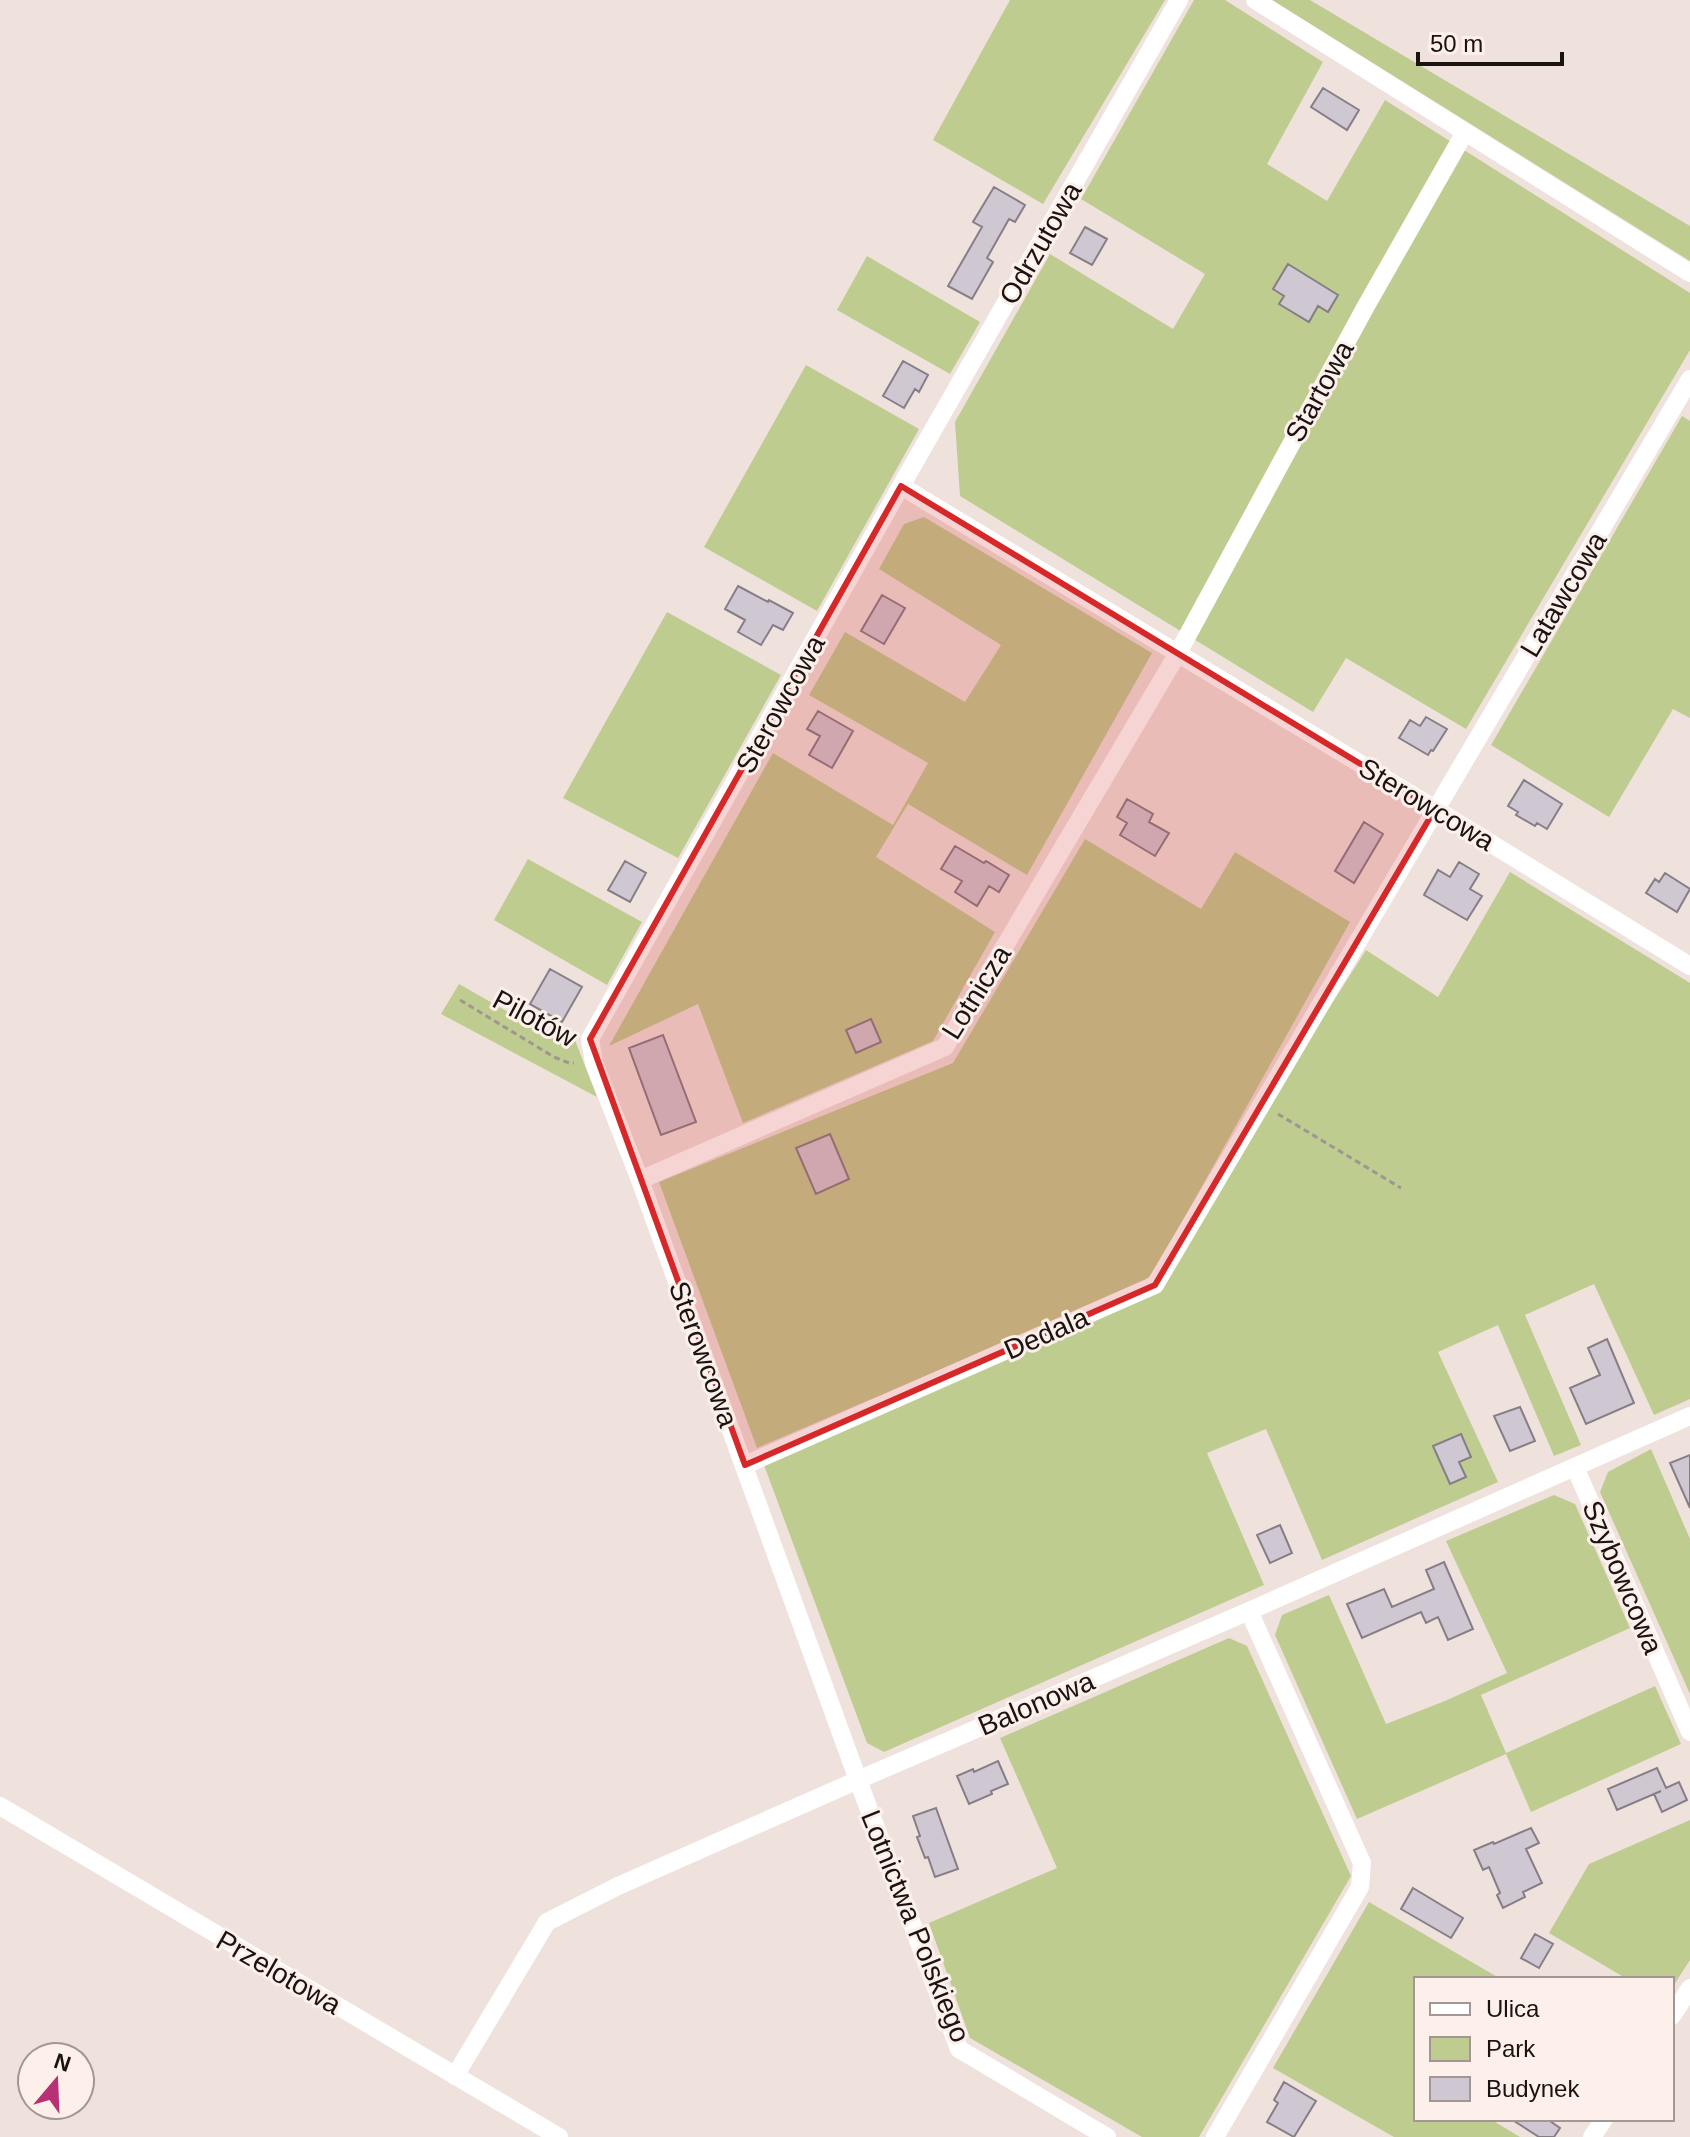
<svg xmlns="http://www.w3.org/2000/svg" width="1690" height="2137" font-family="Arial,sans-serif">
	<rect width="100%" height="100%" fill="#efe2dd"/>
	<path fill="#becc90" d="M1010 0H1165L1043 204 933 140Z
		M1194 0H1225L1323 62 1267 164 1327 201 1385 100 1690 293V350L1466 729 1346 658 1313 712 960 496 955 422 1050 254 1173 329 1205 274 1081 199Z
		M1272 0H1310L1690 226V261Z
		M867 256 980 322 950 374 837 310Z
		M806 365 919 429 817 611 704 547Z
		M1682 416 1690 421V718L1673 709 1609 817 1491 745Z
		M924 517 1152 653 1027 875 908 804 876 857 995 932 933 1041 743 1123 698 1004 609 1046 773 753 893 825 928 763 809 695 845 632 965 702 1001 645 879 569 904 524Z
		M667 612 781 675 678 858 563 798Z
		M1085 839 1201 909 1235 852 1350 922 1154 1272 1141 1284 757 1448 659 1182 953 1063Z
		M528 859 642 922 607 985 494 920Z
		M1510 872 1690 983V1399L1654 1415 1594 1284 1525 1315 1581 1445 1554 1456 1498 1325 1438 1352 1498 1482 1322 1560 1266 1429 1207 1453 1264 1585 884 1752 867 1743 764 1465 1162 1290 1299 1055 1366 950 1438 997Z
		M459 984 559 1041 575 1040 597 1097 441 1014Z
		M1651 1449 1690 1539V1694L1600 1492 1608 1472Z
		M1554 1495 1575 1504 1630 1628 1481 1695 1506 1753 1655 1686 1681 1744 1531 1812 1506 1754 1357 1819 1275 1635 1282 1615 1329 1595 1386 1724 1445 1701 1507 1673 1446 1541Z
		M1229 1638 1247 1646 1351 1876 1199 2137H1142L970 2038 929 1923 1057 1868 1000 1738Z
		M1690 1820V1960L1672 1988V1979H1627L1549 1933 1589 1864Z
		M1369 1902 1499 1978 1416 1979V2119H1490L1520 2137H1394L1273 2068Z"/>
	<path fill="#cfc7d1" stroke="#867e87" stroke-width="2" d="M1323 88 1359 110 1347 130 1311 107Z
		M994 187 1025 205 1015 222 1009 219 987 258 993 262 972 299 948 286 982 227 973 222Z
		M1085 227 1107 239 1092 265 1070 253Z
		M1288 264 1338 295 1328 312 1318 306 1309 322 1279 304 1284 296 1273 289Z
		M903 361 928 375 919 392 915 389 904 408 883 396Z
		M738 586 768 602 769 600 793 613 783 630 773 625 761 645 738 632 745 620 725 609Z
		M882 595 905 608 884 644 861 631Z
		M818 711 853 731 832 768 809 755 820 736 807 729Z
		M1426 717 1447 729 1433 751 1431 750 1428 755 1399 738 1410 720 1420 726Z
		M1524 780 1562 804 1547 829 1537 823 1535 826 1516 815 1518 812 1508 806Z
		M1127 799 1153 814 1149 822 1169 833 1155 856 1120 835 1127 823 1117 817Z
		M1364 822 1383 834 1354 883 1335 871Z
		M955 846 984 863 986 861 1009 875 999 892 989 886 977 906 955 892 962 881 941 869Z
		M625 861 646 873 630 902 608 890Z
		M1459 862 1479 874 1470 889 1482 896 1467 920 1424 895 1438 870 1450 877Z
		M1665 873 1690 889 1677 912 1646 893 1655 879 1659 882Z
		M550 969 582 987 562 1022 530 1004Z
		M871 1019 881 1042 856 1053 846 1030Z
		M663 1035 696 1122 661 1135 629 1048Z
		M830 1134 849 1179 816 1194 796 1148Z
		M1607 1339 1634 1403 1586 1424 1570 1388 1600 1375 1588 1348Z
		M1520 1407 1535 1441 1510 1451 1494 1416Z
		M1461 1434 1471 1457 1459 1462 1466 1477 1450 1484 1433 1446Z
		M1690 1455V1508L1670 1463Z
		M1280 1525 1292 1553 1270 1563 1257 1535Z
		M1444 1562 1473 1629 1448 1640 1438 1617 1426 1623 1421 1612 1362 1638 1347 1604 1384 1589 1392 1607 1434 1589 1426 1570Z
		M998 1761 1008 1784 991 1791 992 1794 969 1804 957 1776 973 1769 974 1772Z
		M1657 1768 1666 1788 1679 1782 1687 1800 1662 1812 1654 1794 1661 1791 1617 1810 1608 1789Z
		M936 1808 958 1869 935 1877 928 1857 925 1858 917 1837 920 1836 913 1816Z
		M1531 1828 1539 1843 1526 1849 1542 1883 1523 1892 1525 1897 1503 1908 1497 1895 1500 1893 1489 1867 1483 1870 1474 1850 1493 1842 1494 1844Z
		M1413 1888 1463 1918 1451 1938 1401 1909Z
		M1535 1934 1553 1944 1539 1968 1521 1958Z
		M1284 2082 1316 2101 1294 2137 1267 2122 1278 2103 1274 2100Z
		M1511 2119H1547L1560 2128 1554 2137H1539Z"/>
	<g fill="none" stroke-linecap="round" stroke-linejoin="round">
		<path stroke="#9f9591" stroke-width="3" stroke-dasharray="6 4" stroke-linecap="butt" d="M460 1000 554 1057 569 1063H574
			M1278 1114 1401 1188"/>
		<path stroke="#fff" stroke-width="18" d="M1255 0 1690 273
			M901 486 1179 0
			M640 1180 945 1047 1178 653 1366 306 1465 132
			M745 1465 1155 1285 1690 379
			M1575 1467 1690 1732
			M0 1806 559 2137
			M1672 2016 1690 1988
			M455 2076 547 1922 618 1886 858 1780 1249 1611 1690 1416
			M1107 2137 959 2049 858 1780 640 1180 594 1063 590 1039 901 486 1435 809 1690 966
			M1215 2137 1360 1887 1362 1863 1249 1611
			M1592 2137 1604 2119"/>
	</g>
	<path fill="#d62828" fill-opacity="0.2" stroke="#d62828" stroke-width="6" stroke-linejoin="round" d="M901 486 1435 809 1155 1285 745 1465 590 1039Z"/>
	<g text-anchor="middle" stroke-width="6" stroke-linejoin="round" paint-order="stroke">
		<g font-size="28" fill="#191412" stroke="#fdefea">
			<text transform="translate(1040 243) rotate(-60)" y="10">Odrzutowa</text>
			<text transform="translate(1319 391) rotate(-61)" y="10">Startowa</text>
			<text transform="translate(1563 594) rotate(-59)" y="10">Latawcowa</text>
			<text transform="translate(780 704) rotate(-61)" y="10">Sterowcowa</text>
			<text transform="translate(1427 804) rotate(31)" y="10">Sterowcowa</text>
			<text transform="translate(976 992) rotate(-58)" y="10">Lotnicza</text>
			<text transform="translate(535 1018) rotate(28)" y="10">Pilotów</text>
			<text transform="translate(1046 1333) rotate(-24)" y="10">Dedala</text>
			<text transform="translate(704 1354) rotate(70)" y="10">Sterowcowa</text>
			<text transform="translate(1623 1577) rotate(67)" y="10">Szybowcowa</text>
			<text transform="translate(1036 1703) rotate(-23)" y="10">Balonowa</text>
			<text transform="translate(916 1926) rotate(68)" y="10">Lotnictwa Polskiego</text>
			<text transform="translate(279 1972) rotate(30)" y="10">Przelotowa</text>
		</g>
	</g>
	<rect x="1414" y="1977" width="260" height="144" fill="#fdefea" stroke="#a29794" stroke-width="2"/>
	<rect x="1430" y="2003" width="40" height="12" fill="#ffffff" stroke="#a29794" stroke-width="2"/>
	<text x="1486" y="2017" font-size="24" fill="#191412">Ulica</text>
	<rect x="1430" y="2037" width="40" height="24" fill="#becc90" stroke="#a29794" stroke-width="2"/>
	<text x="1486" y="2057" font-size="24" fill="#191412">Park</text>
	<rect x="1430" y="2077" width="40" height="24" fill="#cfc7d1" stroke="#a29794" stroke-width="2"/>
	<text x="1486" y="2097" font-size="24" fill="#191412">Budynek</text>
	<g transform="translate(56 2081) rotate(19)"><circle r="38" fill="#fdefea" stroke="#a29794" stroke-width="2"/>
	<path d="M0-6L14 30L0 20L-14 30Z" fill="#b73174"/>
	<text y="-12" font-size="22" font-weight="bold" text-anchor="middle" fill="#191412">N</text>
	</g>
	<path d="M1418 52v12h144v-12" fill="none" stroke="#191412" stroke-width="4"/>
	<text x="1430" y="52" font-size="24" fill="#191412" stroke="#fdefea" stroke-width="6" paint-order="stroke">50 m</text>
</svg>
